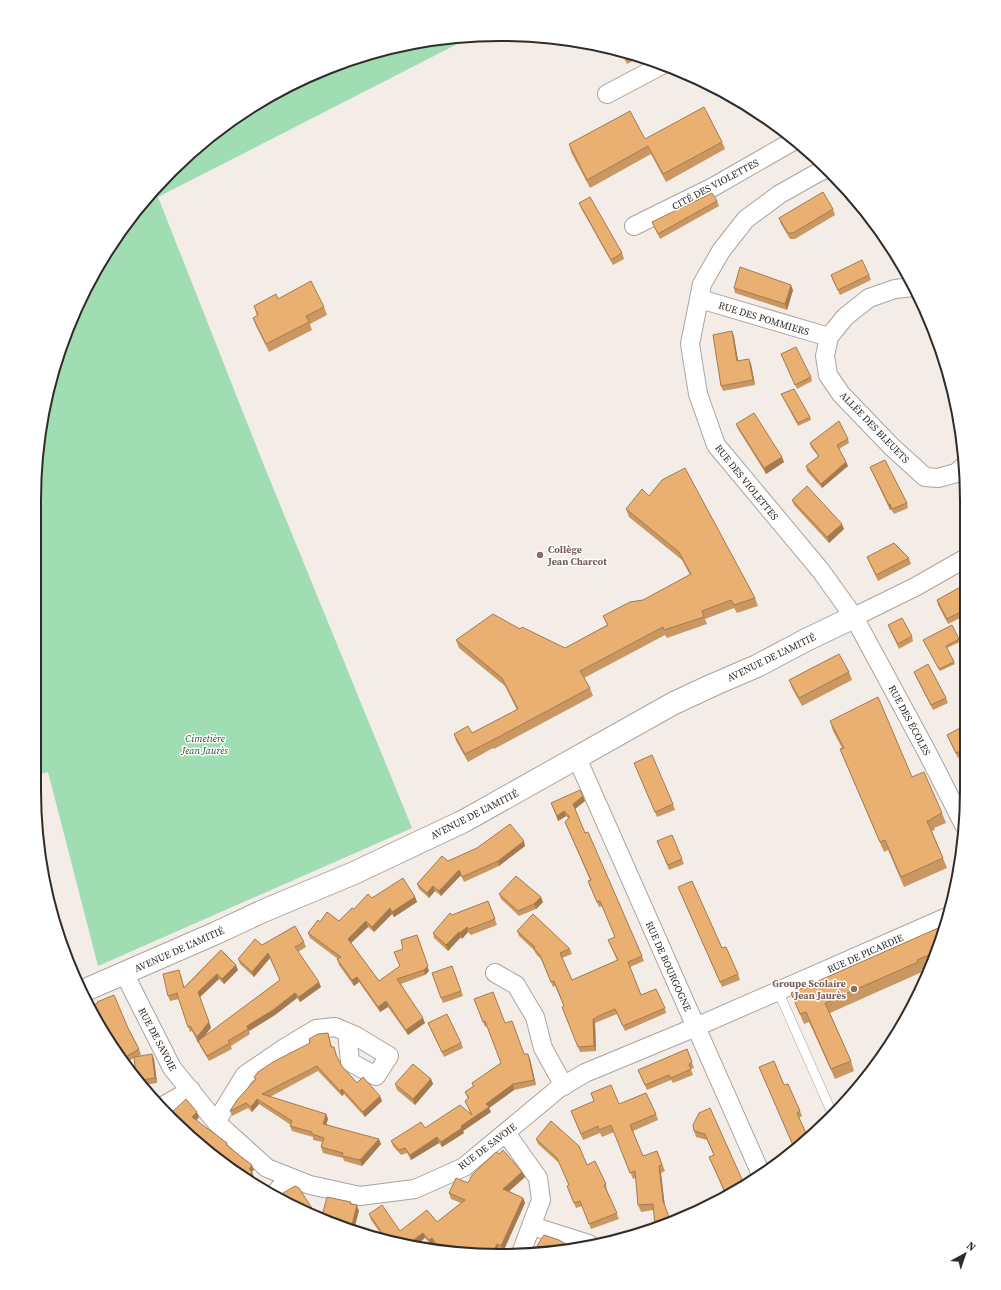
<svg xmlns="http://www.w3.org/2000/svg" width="1001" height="1290" font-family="'Source Serif 4',serif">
	<rect width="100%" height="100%" fill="#f3ece7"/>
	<path fill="#a0ddb2" d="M471 37 158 197 265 468 412 828 98 966 48 772 34 776 35 470 59 351 82 294 131 216 193 150 267 97 350 59 439 38Z"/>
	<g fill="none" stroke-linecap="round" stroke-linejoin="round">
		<defs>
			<path id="service" d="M778 991 832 1113"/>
			<path id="minor" d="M607 94 662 65
				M826 169 819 172 780 194 746 219 721 251 702 284 690 344 698 394 716 445 821 571 854 617 928 754 964 825
				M634 226 713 187 795 140
				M913 287 895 289 869 298 845 317 829 337 825 356 828 375 841 394 892 447 925 477 938 478 956 473 965 465
				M700 299 829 337
				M854 617 915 587 966 558
				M577 758 761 1174
				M124 973 172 1068 216 1122 267 1168 310 1185 360 1196 415 1189 464 1167 558 1089 585 1073 696 1027 947 917
				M495 973 516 985 535 1017 543 1048 564 1086
				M161 1107 191 1090
				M216 1122 245 1075 283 1049 316 1029 335 1027 356 1036 389 1056 376 1076 350 1062 347 1032
				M506 1133 538 1178 541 1200 521 1253
				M273 1196 289 1177
				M532 1226 589 1244"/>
			<path id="tertiary" d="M83 991 216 933 263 911 354 873 464 821 674 703 715 684 757 666 806 640 854 617"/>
		</defs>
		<use href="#service" stroke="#aaa39f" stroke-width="10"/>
		<use href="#minor" stroke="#aaa39f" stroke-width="20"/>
		<use href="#tertiary" stroke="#aaa39f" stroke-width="24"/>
		<use href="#service" stroke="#fff" stroke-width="9"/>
		<use href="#minor" stroke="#fff" stroke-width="18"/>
		<use href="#tertiary" stroke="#fff" stroke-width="22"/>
	</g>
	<path fill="#c99762" d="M620 50H621L640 57 627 64Z
		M645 139 722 142 725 149 666 182 651 154 590 188 571 152 569 144Z
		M717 201 719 206 660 239 652 222Z
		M579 203 622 253 624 259 613 265 581 208Z
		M833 209 835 215 795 239H790L781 224 779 218Z
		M896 255 906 270 905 271Z
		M831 275H869L871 280 840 295 833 281Z
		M734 288 793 290 787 310 735 293Z
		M278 299 324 307 327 315 310 324 312 330 269 352 256 326 253 318 257 316 254 306Z
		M732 331 734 337 738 361 751 364 755 385 723 391 721 386Z
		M781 354 811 377 812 381 797 389Z
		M781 394 810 417 811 420 798 426Z
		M736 424 784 462 766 474 738 429Z
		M848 439 849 443 839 449 848 466 822 488 807 471 806 466 818 456 811 447 810 443Z
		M870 467 907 503 908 508 894 514 891 509 890 510 872 472Z
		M792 500 844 529 829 543 794 505Z
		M626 509 755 598 758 606 737 613 734 608 705 619 707 624 667 638 665 635 584 678 590 688 593 696 494 749 493 748 468 762 456 741 454 734 472 733 517 710 505 686 459 648 456 640 520 629 565 648 607 625 603 616 643 600 690 575 682 560 629 517Z
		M867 557 909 558 911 564 878 581 869 562Z
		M966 584V615L948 624 938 605 937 600Z
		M888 625 912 636 913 641 899 649 890 630Z
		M959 639 960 642 947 648 955 664 940 671 923 640Z
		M849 672 852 680 802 706 792 688 789 680Z
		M914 672 946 698 948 703 933 710 916 677Z
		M830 721 912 777 942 813 946 823 934 828 935 830 932 831 947 868 904 887 888 850 884 852 844 759 840 749 842 748 833 731Z
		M947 735 967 741V754L958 758 949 740Z
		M634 763 673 804 675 810 657 817Z
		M585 801 575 809 585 833 644 961 630 967 641 995 665 1008 666 1013 625 1031 617 1014 595 1023 596 1051 580 1052 564 1012V1006L555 986 553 987 541 959 536 954 534 950 519 936 517 931 570 949 572 954 562 958 572 980 617 960 608 940 615 937 602 906 599 907 590 886V880L567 827 565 822 568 818 566 816 558 821 551 803Z
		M657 841 682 859 684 864 669 870Z
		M525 846 499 866 464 882 461 875 441 896 435 891 429 898 419 889 417 884 448 861Z
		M678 887 722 948 738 974 740 980 722 987Z
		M499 894 543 902 536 909 519 916 501 899Z
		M415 897 417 902 394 917 392 914 374 932 368 927 351 943 379 981 400 966 429 971 425 975 401 984 425 1023 408 1035 388 1007 380 1012 359 982 354 986 339 965 337 959H338L310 938 308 933 320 922 339 921 354 909 372 898Z
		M488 901 497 925 471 935 468 932 462 939 461 937 448 951 434 938 433 933 452 915Z
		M945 925 932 965 921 970 922 972 830 1013 851 1061 854 1071 835 1079 809 1022 804 1024 791 993Z
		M304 942 306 947 298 952 321 987 300 1002 297 998 275 1015 249 1031 250 1034 231 1046 232 1049 209 1061 200 1046 199 1042 198 1043 192 1031 190 1032 179 999 170 1001 168 996 181 975 184 987 221 950 238 970 224 984 219 979 200 997 211 1028 203 1038 280 980 270 958 254 977 240 964 238 959 262 945Z
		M452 966 463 996 443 1003 432 973Z
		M474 999 505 1023 524 1054 530 1059 536 1085 514 1090 489 1108 491 1112 463 1131 464 1133 442 1147 439 1143 411 1160 407 1153 401 1155 393 1146 391 1141 425 1128 471 1114 465 1101 468 1099 465 1092 473 1086 472 1083 501 1063 487 1026 485 1027Z
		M97 1023 128 1028 139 1049 141 1055 138 1056 154 1059 157 1083 145 1085 136 1075 134 1058 127 1062Z
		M428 1023 461 1043 463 1048 444 1057Z
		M328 1033 332 1047 336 1052 337 1057 342 1067 357 1083 382 1101 365 1117 344 1094 342 1096 318 1071 270 1097 326 1114 328 1119 326 1124 381 1144 362 1166 344 1161 343 1158 323 1153 321 1147 322 1142 313 1140V1137L292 1131 290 1126 291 1125 259 1104 252 1112 248 1108 232 1116 230 1111 255 1080 254 1077Z
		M687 1049 694 1068 691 1069 693 1075 673 1083 671 1080 647 1090 638 1070Z
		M759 1067 784 1085 800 1111 802 1116 799 1118 809 1140 795 1150Z
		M431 1079 433 1084 415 1105 397 1090 395 1084Z
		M591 1093 619 1104 656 1114 658 1120 633 1131 643 1156 657 1151 665 1171 661 1173 665 1207 655 1226 654 1210 641 1212 638 1205 636 1178 633 1179 614 1132 602 1137 600 1133 583 1140 571 1111 594 1101Z
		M699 1113 745 1186 726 1196 709 1157 714 1155 707 1140 696 1137 694 1131Z
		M536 1139 587 1165 606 1184 607 1190 619 1219 591 1229 582 1206 576 1208 569 1191V1185L559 1163 538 1144Z
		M499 1154 522 1172 525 1177 509 1191 523 1198 525 1203 503 1252 499 1250 497 1255 437 1248 434 1243 431 1245 425 1238 381 1234 371 1220 369 1214 400 1231 437 1222 461 1203 451 1199 449 1193 468 1183Z"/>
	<path fill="#a47b50" d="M791 285 793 290 787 310 785 304Z
		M732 331 734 337 739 366 737 361Z
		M749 359 751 364 755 385 753 380Z
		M782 457 784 462 766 474 764 468Z
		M846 462 848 466 822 488 821 484Z
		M890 504 891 509 890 510 889 505Z
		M842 524 844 529 829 543 827 537Z
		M583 796 585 801 575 809 573 804Z
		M564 811 566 816 558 821 557 816Z
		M524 841 525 846 499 866 498 861Z
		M459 870 461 875 441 896 439 891Z
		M433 886 435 891 429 898 427 893Z
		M415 897 417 902 394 917 392 912Z
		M541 897 543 902 536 909 534 904Z
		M390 908 392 914 374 932 372 927Z
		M366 921 368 927 350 944 348 939Z
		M467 927 468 932 462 939 460 933Z
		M459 932 461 937 448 951 446 945Z
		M417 935 429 971 425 975Z
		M268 953 270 958 254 977 252 972Z
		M236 965 238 970 224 984 222 979Z
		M217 974 219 979 200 997 198 992Z
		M357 977 359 982 354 986 352 980Z
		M319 982 321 987 300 1002 299 997Z
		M295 993 297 998 275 1015 249 1031 247 1026Z
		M386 1001 388 1007 380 1012 378 1007Z
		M423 1018 425 1023 408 1035 406 1030Z
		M593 1019 595 1023 596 1051 594 1046Z
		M209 1022 211 1028 198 1043 197 1037Z
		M152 1054 154 1059 157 1083 155 1078Z
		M528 1054 530 1059 536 1085 534 1080Z
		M431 1079 433 1084 415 1105 413 1099Z
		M513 1084 514 1090 489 1108 491 1112 463 1131 464 1133 442 1147 441 1142 486 1104Z
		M342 1089 344 1094 342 1096 340 1091Z
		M380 1096 382 1101 365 1117 363 1112Z
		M257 1099 259 1104 252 1112 251 1107Z
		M197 1112 199 1118 194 1122 192 1117Z
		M326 1114 328 1119 325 1129 323 1124Z
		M437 1137 439 1143 411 1160 410 1155Z
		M379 1139 381 1144 362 1166 360 1160Z
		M252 1165 254 1170 252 1172 254 1177 251 1181 247 1178 249 1169Z
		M659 1166 661 1173 665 1208 663 1201Z
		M522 1172 525 1177 506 1194 503 1189Z
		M523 1198 525 1203 503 1252 501 1246Z
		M357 1205 359 1211 354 1230 351 1228Z
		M423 1233 425 1238 417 1245 408 1244Z
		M432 1238 434 1243 431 1245 429 1240Z
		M497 1244 499 1250 497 1255H492Z"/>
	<path fill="#eab072" stroke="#a47b50" d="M621 50 630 53 625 56Z
		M704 107 722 142 663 174 648 146 587 180 569 144 630 111 645 139Z
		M823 192 833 209 793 233H788L779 218Z
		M712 193 717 201 658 234 652 222Z
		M590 197 622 253 611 260 579 203Z
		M862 260 869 275 838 290 831 275Z
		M740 267 791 285 785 304 734 288Z
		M311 281 324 307 306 316 309 322 266 344 253 318 258 315 254 306 276 294 278 299Z
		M732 331 737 361 749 359 753 380 721 386 713 335Z
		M796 347 811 377 795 385 781 354Z
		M794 389 810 417 798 423 781 394Z
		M754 413 782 457 764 468 736 424Z
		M839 421 848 439 837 445 846 462 821 484 806 466 819 456 810 443Z
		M885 460 907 503 892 509 890 504 889 505 870 467Z
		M685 468 755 598 734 605 731 600 702 611 704 617 664 630 663 627 580 671 590 688 491 741 465 754 454 734 468 726 472 733 518 709 502 678 456 640 493 614 520 629 522 627 565 648 608 625 603 616 630 602 643 600 691 574 679 552 626 509 642 489 649 496 662 480Z
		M807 486 842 524 827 537 792 500Z
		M894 543 909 558 876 575 867 557Z
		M966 584V609L947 619 937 600Z
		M902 618 912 636 898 644 888 625Z
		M952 625 959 639 946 646 954 662 939 669 923 640Z
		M839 654 849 672 799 698 789 680Z
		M928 664 946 698 931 705 914 672Z
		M878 697 912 777 924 772 942 813 931 819V820L927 821 943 858 901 877 885 840 880 842 840 749 844 748 830 721Z
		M960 728 967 741V748L956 753 947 735Z
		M652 755 673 804 655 812 634 763Z
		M580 790 583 796 573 804 585 833 588 832 642 956 628 962 641 995 656 989 665 1008 623 1026 615 1009 603 1014 593 1019 594 1046 578 1047 562 1007 564 1006 554 981 551 982 540 955 534 949 535 947 517 931 533 914 570 949 560 953 572 980 618 960 608 940 615 937 600 901 597 902 588 881 591 880 565 822 570 817 564 811 557 816 551 803Z
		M510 824 524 841 498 861 462 877 459 870 439 891 433 886 427 893 417 884 442 856 448 861 477 848Z
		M672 835 682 859 668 865 657 841Z
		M516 876 541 897 534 904 518 911 499 894Z
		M403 878 415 897 392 912 390 908 372 927 366 921 348 939 379 981 400 966 394 952 403 949 401 940 417 935 428 966 424 970 397 979 423 1018 406 1030 386 1001 378 1007 357 977 352 980 337 959 341 957 308 933 318 920 320 922 327 912 339 921 352 908 354 909 368 894 372 898Z
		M692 881 722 948 726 947 738 974 720 982 678 887Z
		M47 886 67 951 50 910Z
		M488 901 495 919 469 929 467 927 460 933 459 932 446 945 433 933 450 913 452 915Z
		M945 925 936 952 917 960 918 962 825 1003 851 1061 831 1069 806 1012 800 1014 791 993Z
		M295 926 304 942 295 947 319 982 299 997 295 993 273 1010 247 1026 248 1029 228 1041 230 1043 207 1056 198 1041 280 980 268 953 252 972 238 959 255 939 262 945Z
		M221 950 236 965 222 979 217 974 198 992 209 1022 197 1037 190 1026 188 1027 177 994 178 993 168 996 163 974 179 970 184 988Z
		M452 966 461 991 441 998 432 973Z
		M493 992 505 1023 512 1021 524 1054H528L534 1080 513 1084 486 1104 489 1107 461 1126 462 1128 441 1142 437 1137 410 1155 405 1148 399 1150 391 1141 421 1122 425 1128 460 1105 472 1115 465 1101 469 1098 465 1092 474 1086 472 1083 501 1063 485 1021 483 1022 474 999Z
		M114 995 128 1028 139 1049 124 1058 97 1023 90 1008 91 1007V1006L98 1003 97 1002Z
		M447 1014 461 1043 442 1052 428 1023Z
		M328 1033 331 1047H334L336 1055 341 1064V1065L357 1083 363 1077 380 1096 363 1112 342 1089 340 1091 317 1066 262 1094 326 1114 323 1124 379 1139 360 1160 342 1156 343 1153 321 1147 324 1138 312 1134V1132L290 1126 292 1121 257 1099 251 1107 246 1103 230 1111 237 1100 256 1079 254 1077 258 1072 273 1062 310 1043 309 1039 318 1034Z
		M687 1049 692 1062 689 1064 691 1069 671 1078 669 1075 645 1085 638 1070Z
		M152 1054 155 1078 141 1080 136 1075 134 1057Z
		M774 1061 784 1085 788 1084 800 1111 797 1113 809 1140 795 1150 759 1067Z
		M413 1064 431 1079 413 1099 395 1084Z
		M611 1085 619 1104 646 1093 656 1114 630 1125 643 1156 657 1151 662 1165 659 1166 663 1201 670 1220 649 1228 655 1226 653 1204 638 1205 635 1171 630 1173 611 1125 599 1130 598 1126 581 1134 571 1111 594 1101 591 1093Z
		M186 1099 197 1112 192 1117 227 1143 226 1145 252 1165 249 1169 252 1172 247 1178 171 1120 168 1116Z
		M710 1108 745 1186 734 1193 727 1196 709 1157 714 1155 705 1134 694 1131 693 1125 699 1113Z
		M551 1121 579 1146 587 1165 595 1161 606 1184 604 1185 617 1213 589 1224 580 1201 574 1203 567 1186 569 1185 557 1158 536 1139Z
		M503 1150 522 1172 503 1189 523 1198 501 1246 497 1244 492 1255 439 1248 432 1238 429 1240 423 1233 408 1244 380 1240 375 1238 382 1233 369 1214 382 1205 400 1231 427 1210 437 1222 465 1200 449 1193 456 1178 468 1183 472 1175 496 1152 499 1154Z
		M295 1186 299 1188 315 1213 283 1200 281 1196 283 1193Z
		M327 1197 351 1202 350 1204 357 1205 351 1228 322 1216Z
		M544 1235 559 1240 571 1247 536 1251 538 1247 537 1246Z"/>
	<g fill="#8d6e63" stroke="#fff" stroke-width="1.5">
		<circle cx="540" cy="555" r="4"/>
		<circle cx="854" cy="989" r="4"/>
	</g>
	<g text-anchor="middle" stroke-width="3" stroke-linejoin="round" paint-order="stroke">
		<g font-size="10" fill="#2f2c2a" stroke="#fff">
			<text transform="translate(715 184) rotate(-28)" y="4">CITÉ DES VIOLETTES</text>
			<text transform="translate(764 318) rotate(17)" y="4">RUE DES POMMIERS</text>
			<text transform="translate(875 427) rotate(46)" y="4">ALLÉE DES BLEUETS</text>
			<text transform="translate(747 482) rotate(51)" y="4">RUE DES VIOLETTES</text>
			<text transform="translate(771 657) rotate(-26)" y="4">AVENUE DE L'AMITIÉ</text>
			<text transform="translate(910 720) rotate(62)" y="4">RUE DES ÉCOLES</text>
			<text transform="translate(474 814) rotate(-27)" y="4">AVENUE DE L'AMITIÉ</text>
			<text transform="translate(179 949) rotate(-24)" y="4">AVENUE DE L'AMITIÉ</text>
			<text transform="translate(865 953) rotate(-24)" y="4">RUE DE PICARDIE</text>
			<text transform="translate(669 966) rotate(66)" y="4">RUE DE BOURGOGNE</text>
			<text transform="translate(158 1039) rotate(62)" y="4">RUE DE SAVOIE</text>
			<text transform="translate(487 1146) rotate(-37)" y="4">RUE DE SAVOIE</text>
		</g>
		<g font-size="10" font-weight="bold" fill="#785e54" stroke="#fff" text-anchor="start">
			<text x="548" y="553">Collège<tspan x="548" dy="12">Jean Charcot</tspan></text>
			<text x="846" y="987" text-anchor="end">Groupe Scolaire<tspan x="846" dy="12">Jean Jaurès</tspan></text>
		</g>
		<g font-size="10" font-style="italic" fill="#184f2e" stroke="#fff">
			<text x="205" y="742">Cimetière<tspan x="205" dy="12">Jean Jaurès</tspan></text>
		</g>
	</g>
	<path d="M0 0H1001V1290H0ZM500 41H501A459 459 0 0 1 960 500V790A459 459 0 0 1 501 1249H500A459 459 0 0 1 41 790V500A459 459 0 0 1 500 41Z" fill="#fff" fill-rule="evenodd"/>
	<path fill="none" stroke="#2f2c2a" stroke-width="2" d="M500 41H501A459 459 0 0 1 960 500V790A459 459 0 0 1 501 1249H500A459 459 0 0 1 41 790V500A459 459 0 0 1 500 41Z"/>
	<g transform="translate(965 1254) rotate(40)" stroke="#ffffff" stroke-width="3" paint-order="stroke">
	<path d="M0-3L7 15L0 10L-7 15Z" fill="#2f2c2a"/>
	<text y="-6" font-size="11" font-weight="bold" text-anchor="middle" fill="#2f2c2a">N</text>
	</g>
</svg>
